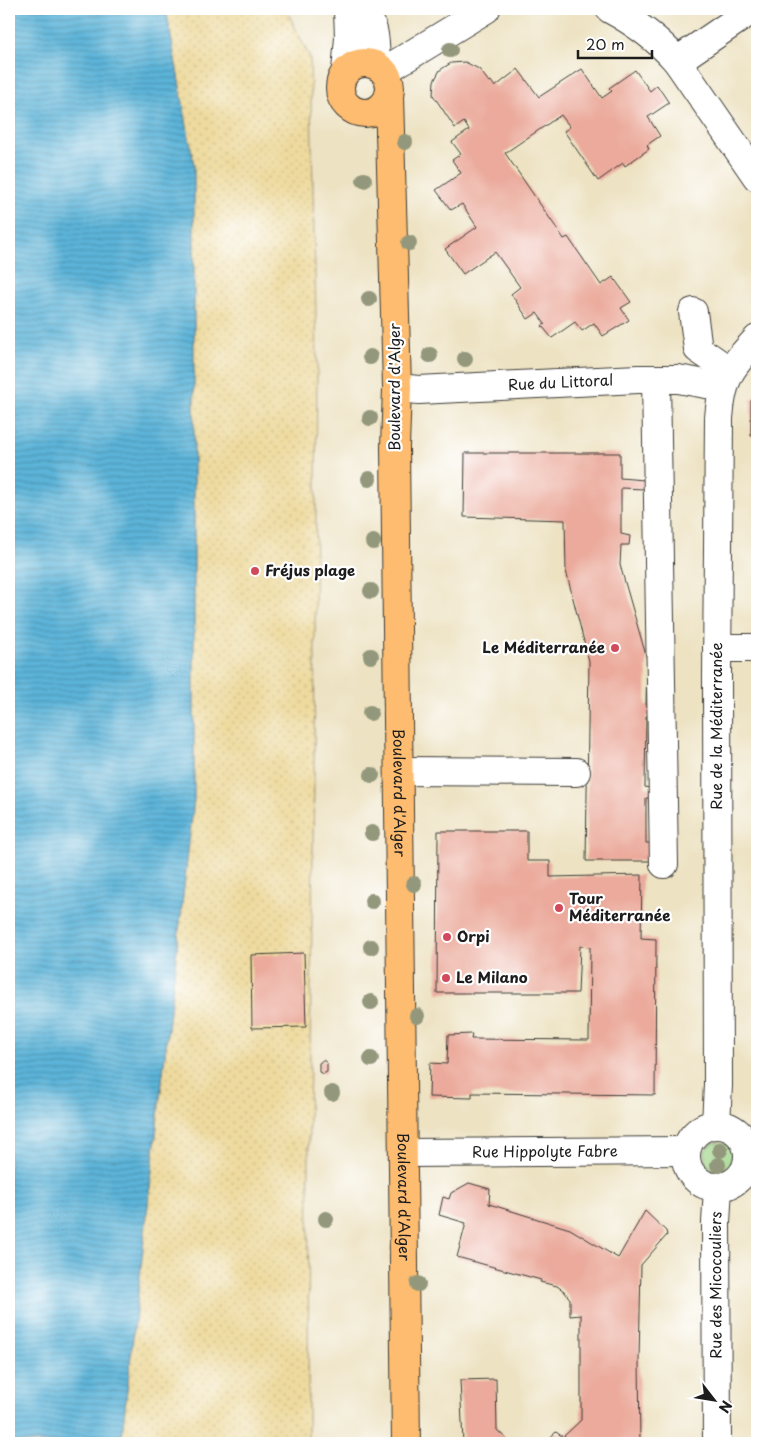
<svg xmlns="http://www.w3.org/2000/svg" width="766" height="1452" font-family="'Playpen Sans',sans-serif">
	<defs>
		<pattern id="sand-dots" width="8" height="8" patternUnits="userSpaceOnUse" patternTransform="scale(1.25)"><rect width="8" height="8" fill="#eeda9e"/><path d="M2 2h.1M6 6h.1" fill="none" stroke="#ccba88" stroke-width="1.8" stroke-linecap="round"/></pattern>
		<pattern id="water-rules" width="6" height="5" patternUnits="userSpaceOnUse" patternTransform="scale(1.25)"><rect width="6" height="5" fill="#5cb4d9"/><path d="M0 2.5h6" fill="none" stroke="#4b92af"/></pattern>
	</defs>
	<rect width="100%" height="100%" fill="#fff"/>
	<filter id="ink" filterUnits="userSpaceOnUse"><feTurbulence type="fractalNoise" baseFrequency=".02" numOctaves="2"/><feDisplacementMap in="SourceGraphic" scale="10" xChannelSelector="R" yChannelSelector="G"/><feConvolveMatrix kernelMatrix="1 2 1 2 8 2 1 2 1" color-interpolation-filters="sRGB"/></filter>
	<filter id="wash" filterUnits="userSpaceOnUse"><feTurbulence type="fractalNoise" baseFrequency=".0096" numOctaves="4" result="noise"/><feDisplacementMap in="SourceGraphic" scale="20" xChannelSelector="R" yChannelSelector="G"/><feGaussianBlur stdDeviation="1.12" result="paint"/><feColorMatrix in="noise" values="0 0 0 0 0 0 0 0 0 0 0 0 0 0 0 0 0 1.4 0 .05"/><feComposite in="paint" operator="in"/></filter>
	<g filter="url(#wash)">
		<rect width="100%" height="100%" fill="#ede2c2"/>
		<path fill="#9ed486" stroke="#5d7851" d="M704 1156a14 14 0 1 1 28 0a14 14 0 1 1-28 0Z"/>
		<path fill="url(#sand-dots)" stroke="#857b5d" d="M166 9H286L310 58 317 361 314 781 309 1125 308 1443H121L194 799V165Z"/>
		<path fill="url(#water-rules)" stroke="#3c687a" d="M9 9H166L194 165V799L121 1443H9Z"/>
		<g id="blocks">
			<path fill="#ebaa9b" d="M465 62 479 69 489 82 491 81 495 87 518 69 539 97 582 69 602 98 612 91 609 88 635 70 650 91 657 85 669 103 648 117 660 136 647 145 649 149 625 166 623 163 598 181 564 131 570 127 561 115 505 153 564 239 568 237 601 285 613 277 631 302 621 308 629 320 603 336 594 323 582 331 575 322 552 338 542 326 545 324 537 313 528 319 511 294 520 287 495 252 463 274 445 249 477 227 462 204 451 210 436 190 461 173 452 160 461 154 452 142 469 130 464 122 455 128 433 95 434 81 440 70 451 63Z
				M757 394V436H751V401Z
				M465 453H620V478L644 480V489L621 488V534L630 536 629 545H621L620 565 647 659 646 706H654V715L646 716 645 787 654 789V798H646V843H654L653 861H586L589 661 566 571 565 520 464 517Z
				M438 831H527V861H550V877L642 875 641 938 656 939 655 1095 472 1093V1098L429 1097 430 1063 447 1064 448 1035 472 1034 471 1039 589 1040 590 947 580 946 578 993H437Z
				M304 953 306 1027 252 1028 251 955Z
				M323 1060 327 1063V1072L323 1074 319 1072V1063Z
				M469 1183 490 1189 489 1204 570 1229 618 1258 645 1211 666 1231 667 1235 641 1265 639 1360 640 1443H544L556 1432 563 1437 581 1420V1315L570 1316V1299L564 1291 557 1286 540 1282 541 1280 457 1257 466 1223 439 1215 443 1197 449 1199 451 1193Z
				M496 1379 497 1430 511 1443H463L460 1380Z"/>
		</g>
	</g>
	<g filter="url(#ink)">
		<use href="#blocks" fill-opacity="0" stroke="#3b3a35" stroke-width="1"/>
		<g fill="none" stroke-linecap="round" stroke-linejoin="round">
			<defs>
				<g id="minor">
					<path d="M361 9C377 25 375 44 376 65"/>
					<path d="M610 9C636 23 657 38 677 61L757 177"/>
					<path d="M677 61 753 9"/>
					<path d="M346 71 349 38 348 9"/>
					<path d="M386 74 394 65 486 9"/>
					<path d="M693 312 698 349 730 371"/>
					<path d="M656 379 664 864"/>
					<path id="s1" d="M397 388 419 390 638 379H678L723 387"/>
					<path d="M717 648H757"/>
					<path d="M399 771 576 772"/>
					<path d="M716 1124 718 1085 717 677 719 418C722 378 730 368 757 339"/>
					<circle cx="717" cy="1156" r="31"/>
					<path id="s2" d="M404 1153 686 1151"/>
					<path id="s3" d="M717 1443 716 1223 718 1187"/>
				</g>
				<g id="major">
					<circle cx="365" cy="88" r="25"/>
					<path id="s4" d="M389 95 397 388 395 447 406 1443"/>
				</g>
			</defs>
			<use href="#minor" stroke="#3b3a35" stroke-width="30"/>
			<use href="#major" stroke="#3b3a35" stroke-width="30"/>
			<use href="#minor" stroke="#fff" stroke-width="28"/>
			<use href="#major" stroke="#fdbc6f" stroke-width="28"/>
		</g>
		<g fill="#93987b">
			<circle cx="450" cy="50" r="8"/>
			<circle cx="405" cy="142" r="8"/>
			<circle cx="364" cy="180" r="8"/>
			<circle cx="409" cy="243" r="8"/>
			<circle cx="369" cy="299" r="8"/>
			<circle cx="430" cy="355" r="8"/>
			<circle cx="370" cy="357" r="8"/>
			<circle cx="465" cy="359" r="8"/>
			<circle cx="370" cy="418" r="8"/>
			<circle cx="369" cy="479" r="8"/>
			<circle cx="373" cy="542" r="8"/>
			<circle cx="371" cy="591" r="8"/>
			<circle cx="371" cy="656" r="8"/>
			<circle cx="370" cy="713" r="8"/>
			<circle cx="372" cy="775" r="8"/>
			<circle cx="372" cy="833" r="8"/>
			<circle cx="414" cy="884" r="8"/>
			<circle cx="372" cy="901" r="8"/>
			<circle cx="371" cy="947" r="8"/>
			<circle cx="371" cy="1002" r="8"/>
			<circle cx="417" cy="1016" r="8"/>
			<circle cx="371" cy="1059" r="8"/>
			<circle cx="332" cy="1093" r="8"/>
			<circle cx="720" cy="1150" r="8"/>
			<circle cx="718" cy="1165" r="8"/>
			<circle cx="326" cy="1219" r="8"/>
			<circle cx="418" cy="1284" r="8"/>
		</g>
	</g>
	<g fill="#d1495b" stroke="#fff" stroke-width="2">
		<circle cx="255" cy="571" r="5"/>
		<circle cx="615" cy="648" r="5"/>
		<circle cx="559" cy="908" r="5"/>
		<circle cx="447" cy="937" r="5"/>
		<circle cx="446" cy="978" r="5"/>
	</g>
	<g text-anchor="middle" stroke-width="4.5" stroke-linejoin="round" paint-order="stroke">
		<g font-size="15" fill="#1c1c1c" stroke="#fff">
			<text dy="5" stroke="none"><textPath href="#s1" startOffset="164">Rue du Littoral</textPath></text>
			<text transform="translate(395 387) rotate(-90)" y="5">Boulevard d'Alger</text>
			<text transform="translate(717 726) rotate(-90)" y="5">Rue de la Méditerranée</text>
			<text dy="5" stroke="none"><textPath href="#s4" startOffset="698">Boulevard d'Alger</textPath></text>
			<text dy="5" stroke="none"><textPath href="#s2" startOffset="141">Rue Hippolyte Fabre</textPath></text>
			<text dy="5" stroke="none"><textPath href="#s4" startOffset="1102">Boulevard d'Alger</textPath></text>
			<text dy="5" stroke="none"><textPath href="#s3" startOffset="158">Rue des Micocouliers</textPath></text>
		</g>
		<g font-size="15" font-weight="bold" fill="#1c1c1c" stroke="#fff" text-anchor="start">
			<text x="265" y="576">Fréjus plage</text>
			<text x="605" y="653" text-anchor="end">Le Méditerranée</text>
			<text x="569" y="904">Tour<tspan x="569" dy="17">Méditerranée</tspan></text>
			<text x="457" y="942">Orpi</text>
			<text x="456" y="983">Le Milano</text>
		</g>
	</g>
	<rect width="766" height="1452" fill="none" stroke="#fff" stroke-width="30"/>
	<g transform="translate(714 1400) rotate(121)" stroke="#ffffff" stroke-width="4" paint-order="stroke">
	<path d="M0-4L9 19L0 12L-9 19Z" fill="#1c1c1c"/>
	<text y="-8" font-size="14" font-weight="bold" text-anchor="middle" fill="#1c1c1c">N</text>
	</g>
	<path d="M578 50v8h74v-8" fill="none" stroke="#1c1c1c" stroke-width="2.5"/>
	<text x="586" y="50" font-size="15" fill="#1c1c1c" stroke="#ffffff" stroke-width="4" paint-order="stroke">20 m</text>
</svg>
